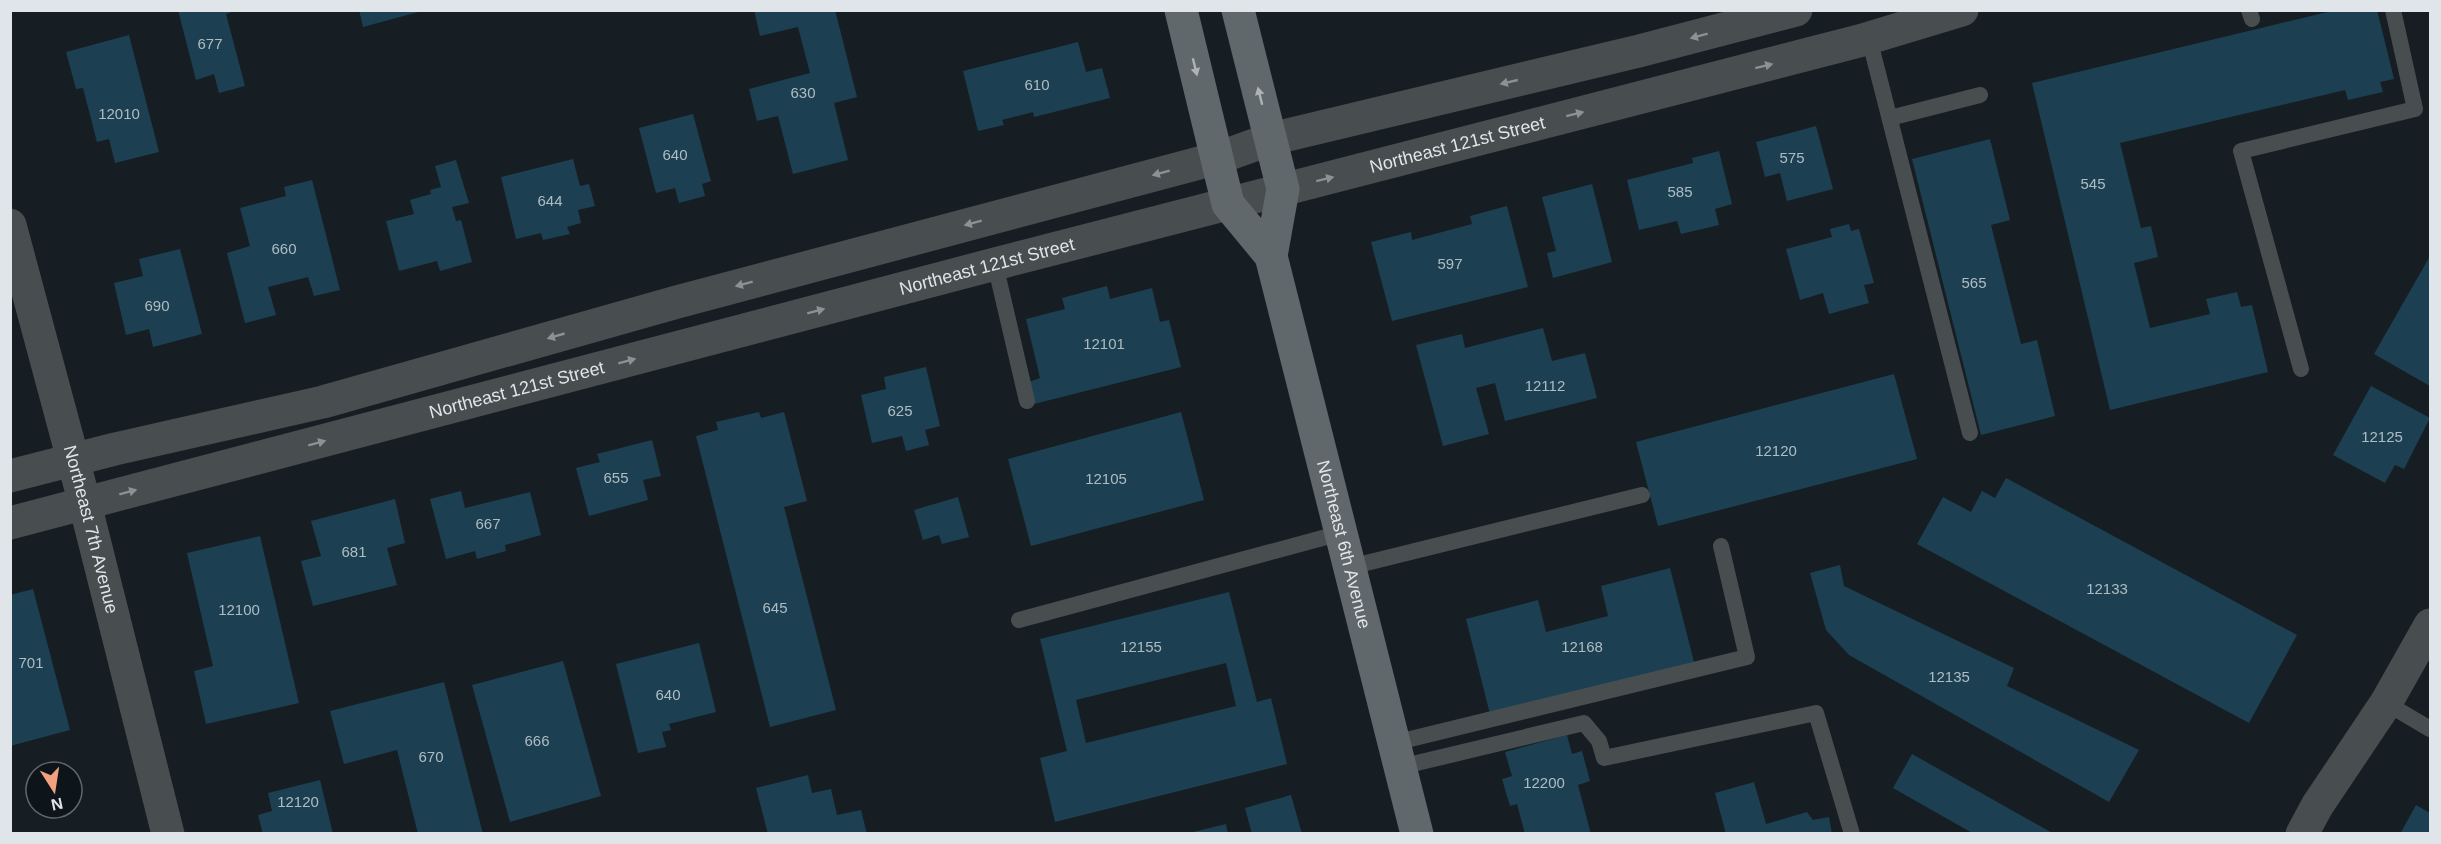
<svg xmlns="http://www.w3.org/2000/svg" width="2441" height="844" font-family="Helvetica,sans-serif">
	<rect width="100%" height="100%" fill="#161e23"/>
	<path fill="#1c4052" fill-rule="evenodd" d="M178 10H237L226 14 245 86 219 93 214 74 196 80Z
		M359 10H422V11L363 27Z
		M754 10H835L857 97 834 103 848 160 793 174 778 116 757 121 749 89 810 73 798 27 760 36Z
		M2336 10H2377L2394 79 2380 82 2383 92 2348 100 2345 90 2120 143 2141 228 2151 226 2158 257 2134 263 2150 328 2210 314 2206 299 2237 292 2241 307 2252 305 2268 372 2110 410 2032 83Z
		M129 35 159 152 115 163 109 139 97 142 83 88 76 89 66 52Z
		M1078 42 1086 72 1102 68 1110 98 1034 117 1033 112 1002 120 1004 125 978 131 963 71Z
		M693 114 711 181 702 184 705 196 679 203 675 188 656 193 639 128Z
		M1816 126 1833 189 1787 201 1780 173 1765 177 1756 142Z
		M1990 139 2010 220 1991 225 2021 344 2037 340 2055 416 1981 435 1912 159Z
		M1719 151 1732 204 1715 209 1719 225 1681 234 1677 221 1639 230 1627 180 1693 163 1692 158Z
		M573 159 580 186 589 184 595 206 578 210 581 223 567 227 570 234 543 240 541 233 516 239 501 177Z
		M456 160 469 203 452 207 456 221 461 220 472 262 440 271 437 261 399 271 386 221 414 214 410 200 431 194 430 190 441 187 435 166Z
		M312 180 340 290 314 296 308 277 268 287 276 315 245 323 227 253 250 246 240 208 286 196 284 187Z
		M1592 184 1612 262 1553 278 1547 253 1556 251 1542 197Z
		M1507 206 1528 287 1392 321 1371 242 1411 232 1412 240 1472 224 1470 216Z
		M1849 224 1851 231 1859 229 1874 283 1864 285 1869 303 1829 314 1823 293 1800 300 1786 249 1832 237 1830 229Z
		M180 249 202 334 153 347 149 329 126 335 114 283 143 276 139 259Z
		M2430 256V386L2374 354Z
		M1107 286 1110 299 1152 288 1160 322 1169 320 1181 367 1034 404 1029 382 1040 378 1026 319 1065 309 1062 298Z
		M1543 328 1552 361 1585 353 1597 398 1505 421 1495 383 1476 388 1489 434 1443 446 1416 345 1462 334 1465 348Z
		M926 367 940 426 925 430 929 445 906 451 902 436 872 443 861 395 886 389 884 377Z
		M1894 374 1917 459 1658 526 1636 442Z
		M2371 386 2430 418 2404 469 2395 465 2385 483 2333 455Z
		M759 412 761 418 784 412 807 501 784 507 836 710 770 727 696 436 718 430 716 422Z
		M1181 412 1204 500 1031 546 1008 459Z
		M652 440 661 476 643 480 648 500 589 516 576 468 600 462 597 454Z
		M2006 478 2297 635 2249 723 1917 544 1943 497 1971 512 1982 491 1995 498Z
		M461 491 465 508 530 492 541 535 505 545 506 551 477 559 475 551 446 559 430 499Z
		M958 497 969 537 942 544 939 535 923 540 914 510Z
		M395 499 405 543 387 548 397 585 313 606 301 561 321 556 311 521Z
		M260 536 299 703 206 724 194 671 213 666 187 553Z
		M1840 565 1844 586 2014 668 2007 686 2139 750 2109 802 1849 655 1826 630 1810 573Z
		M1670 568 1694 662 1490 714 1466 619 1538 600 1546 632 1608 616 1601 586Z
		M33 589 70 730 10 746V595Z
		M1229 592 1257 702 1271 698 1287 764 1055 822 1040 758 1067 751 1040 639ZM1226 663 1236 706 1086 743 1076 700Z
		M699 643 716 712 669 724 671 730 662 732 666 747 638 753 616 664Z
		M563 661 601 796 510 822 472 685Z
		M444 682 483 834H418L397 750 344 764 330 711Z
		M1567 735 1572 754 1582 751 1590 781 1578 785 1591 834H1525L1517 804 1510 806 1502 779 1512 776 1505 752Z
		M1912 754 2054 834H1974L1893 788Z
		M808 775 812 793 831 789 837 815 861 810 867 834H768L756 788Z
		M320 780 333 834H263L258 815 272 811 268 793Z
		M1754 782 1766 824 1807 812 1813 820 1829 817 1832 834H1726L1715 793Z
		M1291 795 1302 834H1252L1245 808Z
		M2416 805 2430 813V834H2400Z
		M1226 824 1228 834H1189V833Z"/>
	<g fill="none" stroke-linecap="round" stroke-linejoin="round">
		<path stroke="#484d4f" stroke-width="16" d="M2249 10 2252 19
			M1869 38 1970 433
			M1890 118 1980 95
			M995 264 1027 401
			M2301 369 2241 151 2415 109 2393 10
			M1350 567 1642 495
			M1019 620 1341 533
			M2386 703 2430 729
			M1394 743 1747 657 1721 546
			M1400 767 1584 723 1599 741 1604 758 1816 713 1852 834"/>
		<g stroke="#484d4f" stroke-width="33">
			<path id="s1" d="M10 225 85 504 168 834"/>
			<path d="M10 476 115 449 323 402 677 302 1218 158 1271 139 1639 51 1796 10"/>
			<path id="s2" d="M10 523 995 264 1859 41 1962 10"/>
			<path d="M2302 834 2317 806 2386 703 2430 625"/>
		</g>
		<g stroke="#61686c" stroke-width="33">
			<path d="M1181 10 1228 204 1271 256"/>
			<path id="s3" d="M1238 10 1283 189 1271 256 1417 834"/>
		</g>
	</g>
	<defs><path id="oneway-solid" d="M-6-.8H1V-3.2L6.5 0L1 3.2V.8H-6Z" transform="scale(1.5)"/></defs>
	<g fill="#8c9194">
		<use href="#oneway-solid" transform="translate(1699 36) rotate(165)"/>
		<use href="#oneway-solid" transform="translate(1764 66) rotate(-14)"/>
		<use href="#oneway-solid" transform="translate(1509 82) rotate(167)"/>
		<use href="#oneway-solid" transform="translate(1575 114) rotate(-14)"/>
		<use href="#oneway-solid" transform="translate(1161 173) rotate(165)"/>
		<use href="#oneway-solid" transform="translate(1325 179) rotate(-14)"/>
		<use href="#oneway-solid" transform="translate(973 223) rotate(165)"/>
		<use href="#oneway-solid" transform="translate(744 284) rotate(165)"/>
		<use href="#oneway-solid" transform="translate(816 311) rotate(-15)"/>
		<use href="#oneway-solid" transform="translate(556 336) rotate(164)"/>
		<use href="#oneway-solid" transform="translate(627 361) rotate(-15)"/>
		<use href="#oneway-solid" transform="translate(317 443) rotate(-15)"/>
		<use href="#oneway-solid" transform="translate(128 492) rotate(-15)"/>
	</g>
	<g fill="#adb3b6">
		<use href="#oneway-solid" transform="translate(1195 67) rotate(76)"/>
		<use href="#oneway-solid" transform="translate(1260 96) rotate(-104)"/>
	</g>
	<g text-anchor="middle" stroke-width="6" stroke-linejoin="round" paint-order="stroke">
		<g font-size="15" fill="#aebcc2">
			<text x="210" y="49">677</text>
			<text x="1037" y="90">610</text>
			<text x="803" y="98">630</text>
			<text x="119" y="119">12010</text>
			<text x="675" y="160">640</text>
			<text x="1792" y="163">575</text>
			<text x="2093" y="189">545</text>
			<text x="1680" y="197">585</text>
			<text x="550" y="206">644</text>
			<text x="284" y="254">660</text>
			<text x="1450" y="269">597</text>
			<text x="1974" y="288">565</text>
			<text x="157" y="311">690</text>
			<text x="1104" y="349">12101</text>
			<text x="1545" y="391">12112</text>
			<text x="900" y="416">625</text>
			<text x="2382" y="442">12125</text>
			<text x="1776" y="456">12120</text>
			<text x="616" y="483">655</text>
			<text x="1106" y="484">12105</text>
			<text x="488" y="529">667</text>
			<text x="354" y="557">681</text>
			<text x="2107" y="594">12133</text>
			<text x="775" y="613">645</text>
			<text x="239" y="615">12100</text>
			<text x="1141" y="652">12155</text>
			<text x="1582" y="652">12168</text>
			<text x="31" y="668">701</text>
			<text x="1949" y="682">12135</text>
			<text x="668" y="700">640</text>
			<text x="537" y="746">666</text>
			<text x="431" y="762">670</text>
			<text x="1544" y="788">12200</text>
			<text x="298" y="807">12120</text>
		</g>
		<g font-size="18" fill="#dfe5e8" stroke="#0d151a">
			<text dy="6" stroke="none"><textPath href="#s2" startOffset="1496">Northeast 121st Street</textPath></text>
			<text dy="6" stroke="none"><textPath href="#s2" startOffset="1010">Northeast 121st Street</textPath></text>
			<text dy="6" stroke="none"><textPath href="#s2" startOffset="524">Northeast 121st Street</textPath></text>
			<text dy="6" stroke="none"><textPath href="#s1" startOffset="315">Northeast 7th Avenue</textPath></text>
			<text dy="6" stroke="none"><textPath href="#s3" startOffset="550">Northeast 6th Avenue</textPath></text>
		</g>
	</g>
	<rect width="2441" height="844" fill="none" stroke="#dfe5e8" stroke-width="24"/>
	<g transform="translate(54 790) rotate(168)"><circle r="28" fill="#0d151a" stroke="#61686c" stroke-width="1.5"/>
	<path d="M0-4.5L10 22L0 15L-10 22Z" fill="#f2a07f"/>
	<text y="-9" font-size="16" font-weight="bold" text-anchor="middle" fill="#dfe5e8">N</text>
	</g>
</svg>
